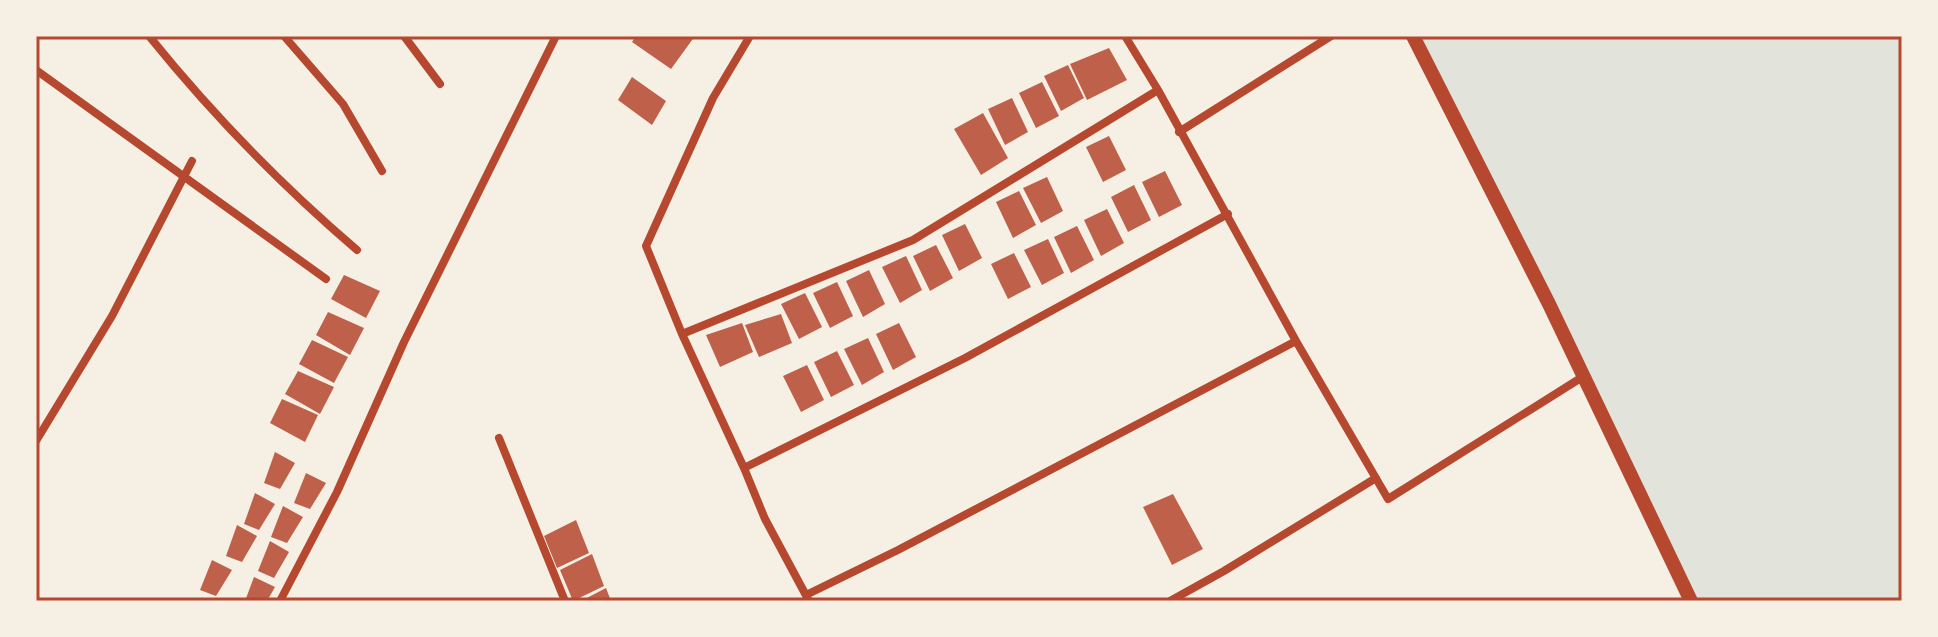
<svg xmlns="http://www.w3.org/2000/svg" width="1938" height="637" font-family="Raleway,sans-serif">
	<rect width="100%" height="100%" fill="#f6efe4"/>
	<path fill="#e2e4dc" d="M1406 36H1902V601H1682L1516 240Z"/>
	<path fill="#bf614a" d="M636 36H695L671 69 632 42Z
		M1109 48 1127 80 1087 100 1070 64Z
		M1068 65 1084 98 1061 111 1044 76Z
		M632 77 666 101 652 125 618 100Z
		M1042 82 1059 116 1036 128 1019 93Z
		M1012 98 1028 132 1005 145 988 109Z
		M983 113 1008 158 981 175 954 129Z
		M1109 136 1126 170 1103 182 1086 147Z
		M1165 171 1182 205 1159 217 1142 182Z
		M1047 177 1063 211 1041 223 1023 188Z
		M1134 185 1151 220 1128 232 1111 197Z
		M1019 191 1036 225 1013 238 996 202Z
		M1107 209 1124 243 1101 256 1084 220Z
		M965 224 982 258 959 271 942 235Z
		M1077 226 1094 260 1071 273 1054 237Z
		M1048 239 1064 273 1042 285 1024 250Z
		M936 245 953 278 930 291 913 256Z
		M1014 253 1031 287 1008 299 991 264Z
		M906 256 922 290 900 303 882 267Z
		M869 270 885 304 863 317 846 281Z
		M344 275 380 291 366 318 331 299Z
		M837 282 853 316 830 328 813 293Z
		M805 293 822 327 799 339 781 304Z
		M328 312 364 328 350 355 316 335Z
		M781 314 792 343 759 357 745 325Z
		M742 323 753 352 720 367 706 335Z
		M899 323 916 357 893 370 876 334Z
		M868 338 884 372 862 385 844 349Z
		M312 340 348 357 334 383 299 364Z
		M837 351 854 385 831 397 814 362Z
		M807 365 824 400 801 412 783 376Z
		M298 371 334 387 320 414 285 394Z
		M282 399 318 415 305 442 270 423Z
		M275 452 295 463 280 489 264 483Z
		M306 473 326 483 310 509 294 503Z
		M255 493 275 504 259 530 244 524Z
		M1173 494 1203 549 1172 565 1143 507Z
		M283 506 303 517 287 543 271 537Z
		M576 520 589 553 557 568 544 536Z
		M237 525 257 536 242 562 226 556Z
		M270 541 289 552 274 578 258 571Z
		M592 554 604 586 573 601 560 570Z
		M212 560 232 570 216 596 200 590Z
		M254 577 275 587 267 601H245Z
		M606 588 611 601H581Z"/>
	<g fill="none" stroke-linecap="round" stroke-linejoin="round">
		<path stroke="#b5482f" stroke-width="8" d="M149 36C212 114 281 185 357 250
			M284 36 343 104 382 171
			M404 36 440 84
			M750 36 713 98 646 246 682 334 744 468 765 519 809 601
			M36 70 326 279
			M1158 90 1296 341 1388 499 1584 376
			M1179 132 1331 36
			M682 334 913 240 1158 90 1125 36
			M499 438 565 601
			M36 441 112 316 192 161
			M744 468 965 358 1228 214
			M806 595 898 550 1296 341
			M280 601 337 492 404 342 556 36
			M1170 601 1224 571 1376 478"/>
		<path stroke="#b5482f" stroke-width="14" d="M1413 36 1549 304 1691 601"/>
	</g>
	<rect width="1938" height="637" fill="none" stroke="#f6efe4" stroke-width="76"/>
	<rect x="38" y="38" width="1862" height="561" fill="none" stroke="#b5482f" stroke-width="3"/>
</svg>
